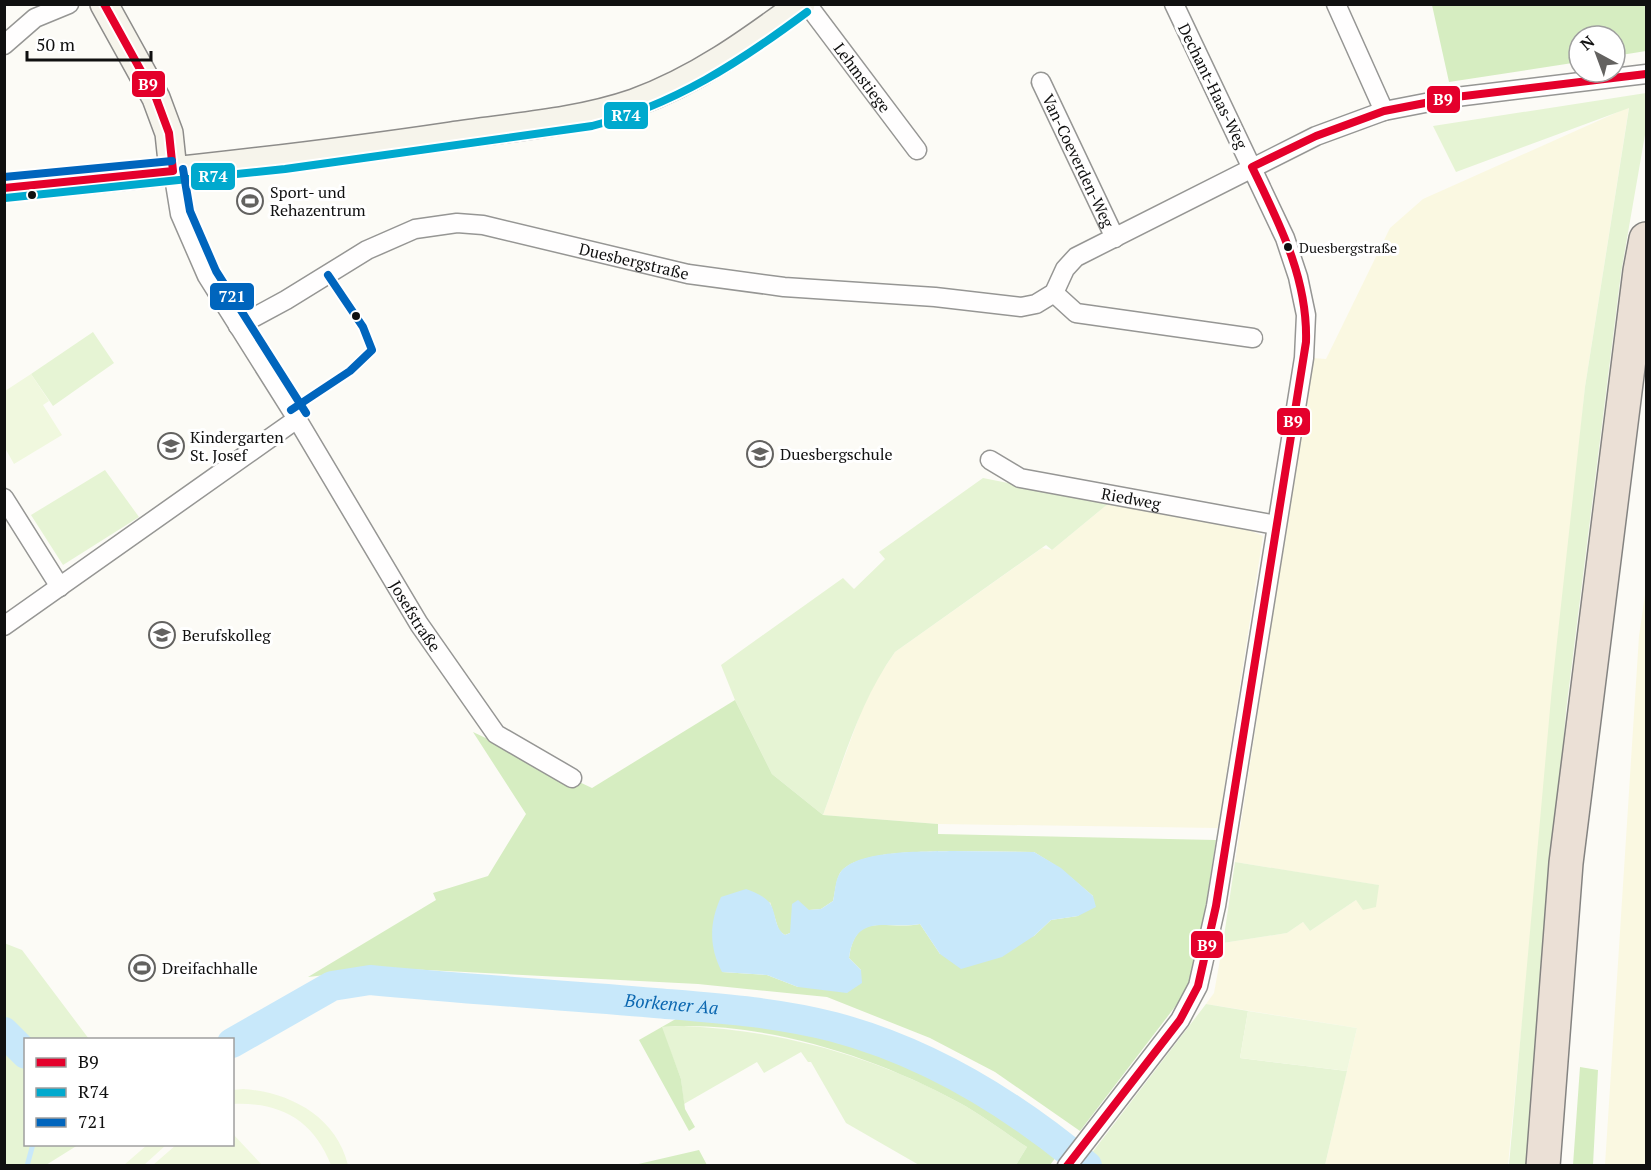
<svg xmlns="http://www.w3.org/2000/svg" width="1651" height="1170" font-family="'PT Serif',serif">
	<rect width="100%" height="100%" fill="#fcfbf6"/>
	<path fill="#faf8e1" d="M1629 107 1585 387 1508 1165H1325L1357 1028 1206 1004 1214 993 1223 943 1287 933 1303 922 1310 931 1356 900 1376 907 1378 885 1235 862 1312 358 1326 359 1390 228 1423 199Z
		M1109 503 1240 526 1263 536 1218 828 938 824 823 815 861 712 877 679 895 652 1042 548 1052 550Z
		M1646 588V1165H1605L1639 636Z"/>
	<path fill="#e6f4d4" d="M1646 93V129L1621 273 1566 711 1527 1165H1509L1552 687 1585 387 1629 108 1456 172 1433 126Z
		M93 332 114 363 53 406 31 374Z
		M105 470 139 517 63 565 31 515Z
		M983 478 1109 503 1052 550 1046 545 895 652C860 701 844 759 823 815L772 774 735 700 721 665 843 578 854 589 885 559 879 552Z
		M1235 862 1379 885 1376 907 1363 910 1356 900 1310 931 1303 922 1287 933 1223 943Z
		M4 943 22 950 89 1039 26 1040V1144L78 1145 46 1165H5Z
		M1206 1004 1248 1011 1240 1058 1347 1071 1325 1165 1103 1166 1091 1154Z
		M684 1026C779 1030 874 1056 958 1102 982 1115 1004 1132 1027 1147L1016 1165H919L846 1123 811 1062H808L801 1052 764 1073 757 1062 684 1104 681 1079 661 1027Z"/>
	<path fill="#d6edc1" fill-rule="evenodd" d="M1432 5H1646V51L1615 56V36H1579V62L1449 82Z
		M735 700 772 774 823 815 938 824V834L1216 840 1196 968 1184 995 1080 1131 995 1072 930 1038 827 997 698 984 386 968 308 977 436 900 433 893 488 876 526 814 473 732 592 788ZM952 851 1034 852 1061 869 1093 896 1078 916 1051 920 1034 936 940 954 920 924C885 931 856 909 849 958L861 970 798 987 767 975 722 972 770 902 779 931 785 935 790 933 809 910 821 909 833 901C835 893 836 880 840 873 856 850 926 852 952 851Z
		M681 1016C728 1021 775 1024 821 1036 908 1060 984 1103 1056 1157L1050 1165H1016L1027 1147C1004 1132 982 1115 958 1102 872 1055 760 1020 662 1027L681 1079 685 1109 695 1127 689 1131 639 1040Z
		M1580 1067 1598 1070 1593 1165H1573Z
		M699 1150 707 1165H634Z"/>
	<path fill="#f0f8de" d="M31 374 49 401 43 405 62 435 14 464 5 448V391Z
		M1248 1011 1357 1028 1347 1071 1240 1058Z
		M243 1089C289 1092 336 1116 348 1165H331C313 1120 281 1102 233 1104V1090Z
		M233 1134 262 1165H153L176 1145 232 1144Z
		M147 1145H166L144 1165H124Z"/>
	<path fill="#c8e8fa" d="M952 851 1034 852 1061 868 1093 896 1096 907 1078 916 1051 920 1034 936 1002 957 961 969 940 954 920 924C886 930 856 911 849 958L861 970 862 983 847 993 798 987 767 975 722 972C709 947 709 923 721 897L746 889C754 892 762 895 768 901 777 910 773 927 785 935L790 933 792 904 798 900 809 910 821 909 833 901C835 893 835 880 840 873 856 849 925 852 952 851Z"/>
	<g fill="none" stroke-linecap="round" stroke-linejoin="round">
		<path stroke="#c8e8fa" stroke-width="5" d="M27 1166 33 1144"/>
		<g stroke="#c8e8fa" stroke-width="30">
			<path d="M4 1032 26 1054"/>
			<path id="s1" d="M232 1043 332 986 370 980C465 989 560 995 655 1003 715 1008 776 1012 834 1027 928 1052 1013 1104 1087 1166"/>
		</g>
		<defs>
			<g id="street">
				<path id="s2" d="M807 4 917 150"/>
				<path d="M1336 4 1384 111"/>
				<path d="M4 45 35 18 69 4"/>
				<path id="s3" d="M1041 82 1115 238"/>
				<path id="s4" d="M173 171 180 214 207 276 297 419 419 624 496 734 572 778"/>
				<path d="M1054 293 1076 313 1253 338"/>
				<path id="s5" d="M238 326 286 300 367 250 415 229 457 223 483 225 688 274 784 287 935 297 1021 307 1036 304 1054 293 1065 269 1076 257 1316 136 1384 111 1456 97 1646 74"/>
				<path id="s6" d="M990 460 1020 478 1276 525"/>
				<path d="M4 498 60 587"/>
				<path d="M4 626 297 419"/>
				<path d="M1067 1166 1180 1020 1198 986 1216 906 1304 358 1306 315 1298 277 1285 238 1174 4"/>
			</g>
			<path id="secondary" d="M104 4 156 98 169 133 173 171
				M4 188C154 174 303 158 451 136 511 127 576 123 634 103 697 80 748 43 801 4"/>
			<path id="highway" d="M1543 1166 1566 863 1640 271 1646 239"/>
		</defs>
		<use href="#street" stroke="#969694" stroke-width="21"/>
		<use href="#secondary" stroke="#8d8c8a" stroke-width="30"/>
		<use href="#highway" stroke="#848381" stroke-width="36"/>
		<use href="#street" stroke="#fffefe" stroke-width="18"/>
		<use href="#secondary" stroke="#f6f4eb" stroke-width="27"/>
		<use href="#highway" stroke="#ebe0d6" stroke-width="33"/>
		<defs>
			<path id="bus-1" d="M104 4 156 98 169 133 173 171
				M1252 167 1316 136 1384 111 1456 97 1646 74
				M4 188 173 171
				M1067 1166 1180 1020 1198 986 1216 906 1306 342C1308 278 1279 223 1252 167"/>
			<path id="bus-2" d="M5 198 285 169 592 126C674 105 740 62 807 12"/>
			<path id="bus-3" d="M183 169 190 211 216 271 306 413
				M4 177 172 161
				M291 410 350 371 372 350 363 327 328 275"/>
		</defs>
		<use href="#bus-1" stroke="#fff" stroke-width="12"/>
		<use href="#bus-2" stroke="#fff" stroke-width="12"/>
		<use href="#bus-3" stroke="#fff" stroke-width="12"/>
		<use href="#bus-1" stroke="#e4002b" stroke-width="8"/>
		<use href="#bus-2" stroke="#00a9ce" stroke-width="8"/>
		<use href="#bus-3" stroke="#0065bd" stroke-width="8"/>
	</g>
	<defs>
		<symbol id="stadium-ring" viewBox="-11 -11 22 22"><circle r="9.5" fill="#fff" stroke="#636260" stroke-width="1.5"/><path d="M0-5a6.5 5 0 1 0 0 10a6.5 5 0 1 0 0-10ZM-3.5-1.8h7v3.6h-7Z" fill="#636260"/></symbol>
		<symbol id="school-ring" viewBox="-11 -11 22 22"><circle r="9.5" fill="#fff" stroke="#636260" stroke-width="1.5"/><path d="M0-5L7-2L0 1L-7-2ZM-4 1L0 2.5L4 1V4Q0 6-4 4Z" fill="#636260"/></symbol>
		<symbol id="university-ring" viewBox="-11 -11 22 22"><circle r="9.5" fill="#fff" stroke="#636260" stroke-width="1.5"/><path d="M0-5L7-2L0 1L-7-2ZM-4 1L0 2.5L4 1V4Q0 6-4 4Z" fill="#636260"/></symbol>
	</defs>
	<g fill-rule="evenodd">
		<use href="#stadium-ring" x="235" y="186" width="30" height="30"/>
		<use href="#school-ring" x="156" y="431" width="30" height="30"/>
		<use href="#school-ring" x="745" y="439" width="30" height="30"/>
		<use href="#university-ring" x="147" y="620" width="30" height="30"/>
		<use href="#stadium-ring" x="127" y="953" width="30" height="30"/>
	</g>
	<g fill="#101010" stroke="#fff" stroke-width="2">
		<circle cx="32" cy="195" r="5"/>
		<circle cx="1288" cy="247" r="5"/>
		<circle cx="356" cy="316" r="5"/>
	</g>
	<g text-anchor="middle" stroke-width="6" stroke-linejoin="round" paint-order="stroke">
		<g font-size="14" fill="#101010" stroke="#fff" text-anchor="start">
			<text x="1299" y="253">Duesbergstraße</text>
		</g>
		<g font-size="16" fill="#101010" stroke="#fff">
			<text dy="6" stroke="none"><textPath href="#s2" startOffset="92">Lehmstiege</textPath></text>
			<text transform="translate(1213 86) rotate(64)" y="6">Dechant-Haas-Weg</text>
			<text dy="6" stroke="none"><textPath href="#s3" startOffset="87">Van-Coeverden-Weg</textPath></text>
			<text dy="6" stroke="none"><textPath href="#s5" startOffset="426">Duesbergstraße</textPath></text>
			<text dy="6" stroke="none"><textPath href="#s6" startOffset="148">Riedweg</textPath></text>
			<text dy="6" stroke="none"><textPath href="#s4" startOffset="510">Josefstraße</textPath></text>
		</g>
		<g font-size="16" fill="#101010" stroke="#fff" text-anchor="start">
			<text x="270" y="198">Sport- und<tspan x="270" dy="18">Rehazentrum</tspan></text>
			<text x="190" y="443">Kindergarten<tspan x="190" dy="18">St. Josef</tspan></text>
			<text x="780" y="460">Duesbergschule</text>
			<text x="182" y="641">Berufskolleg</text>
			<text x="162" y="974">Dreifachhalle</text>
		</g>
		<g font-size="18" font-style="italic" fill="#0b67b0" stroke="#fff">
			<text dy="6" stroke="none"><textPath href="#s1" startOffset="456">Borkener Aa</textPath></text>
		</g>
	</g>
	<g stroke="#fff" stroke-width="2">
		<rect x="131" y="70" width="35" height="28" rx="6" fill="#e4002b"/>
		<rect x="1426" y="85" width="35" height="29" rx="6" fill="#e4002b"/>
		<rect x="603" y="101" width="46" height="29" rx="6" fill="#00a9ce"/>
		<rect x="190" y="162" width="46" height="29" rx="6" fill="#00a9ce"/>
		<rect x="209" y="282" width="46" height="29" rx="6" fill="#0065bd"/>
		<rect x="1276" y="407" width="35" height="29" rx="6" fill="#e4002b"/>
		<rect x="1190" y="930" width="34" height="29" rx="6" fill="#e4002b"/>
	</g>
	<g font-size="16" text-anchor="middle" font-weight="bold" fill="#fff">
		<text x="148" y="90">B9</text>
		<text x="1443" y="105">B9</text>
		<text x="626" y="121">R74</text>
		<text x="213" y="182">R74</text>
		<text x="232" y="302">721</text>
		<text x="1293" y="427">B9</text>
		<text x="1207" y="951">B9</text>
	</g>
	<rect width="1651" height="1170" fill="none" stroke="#101010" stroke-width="12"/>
	<rect x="24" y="1038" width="210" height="108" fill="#ffffff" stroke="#9f9f9f" stroke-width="1.5"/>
	<rect x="36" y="1058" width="30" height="9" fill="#e4002b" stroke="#9f9f9f" stroke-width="1.5"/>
	<text x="78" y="1068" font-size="18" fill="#101010">B9</text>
	<rect x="36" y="1088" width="30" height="9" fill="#00a9ce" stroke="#9f9f9f" stroke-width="1.5"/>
	<text x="78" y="1098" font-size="18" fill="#101010">R74</text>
	<rect x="36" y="1118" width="30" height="9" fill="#0065bd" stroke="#9f9f9f" stroke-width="1.5"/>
	<text x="78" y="1128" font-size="18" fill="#101010">721</text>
	<g transform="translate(1597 54) rotate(319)"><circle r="28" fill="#ffffff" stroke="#9f9f9f" stroke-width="1.5"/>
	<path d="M0-4.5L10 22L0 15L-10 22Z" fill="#636260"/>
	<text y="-9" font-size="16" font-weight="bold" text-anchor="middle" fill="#101010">N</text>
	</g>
	<path d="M27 51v9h124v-9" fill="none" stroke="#101010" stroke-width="3"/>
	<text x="36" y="51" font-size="18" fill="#101010" stroke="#ffffff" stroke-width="4.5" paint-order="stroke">50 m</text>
</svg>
